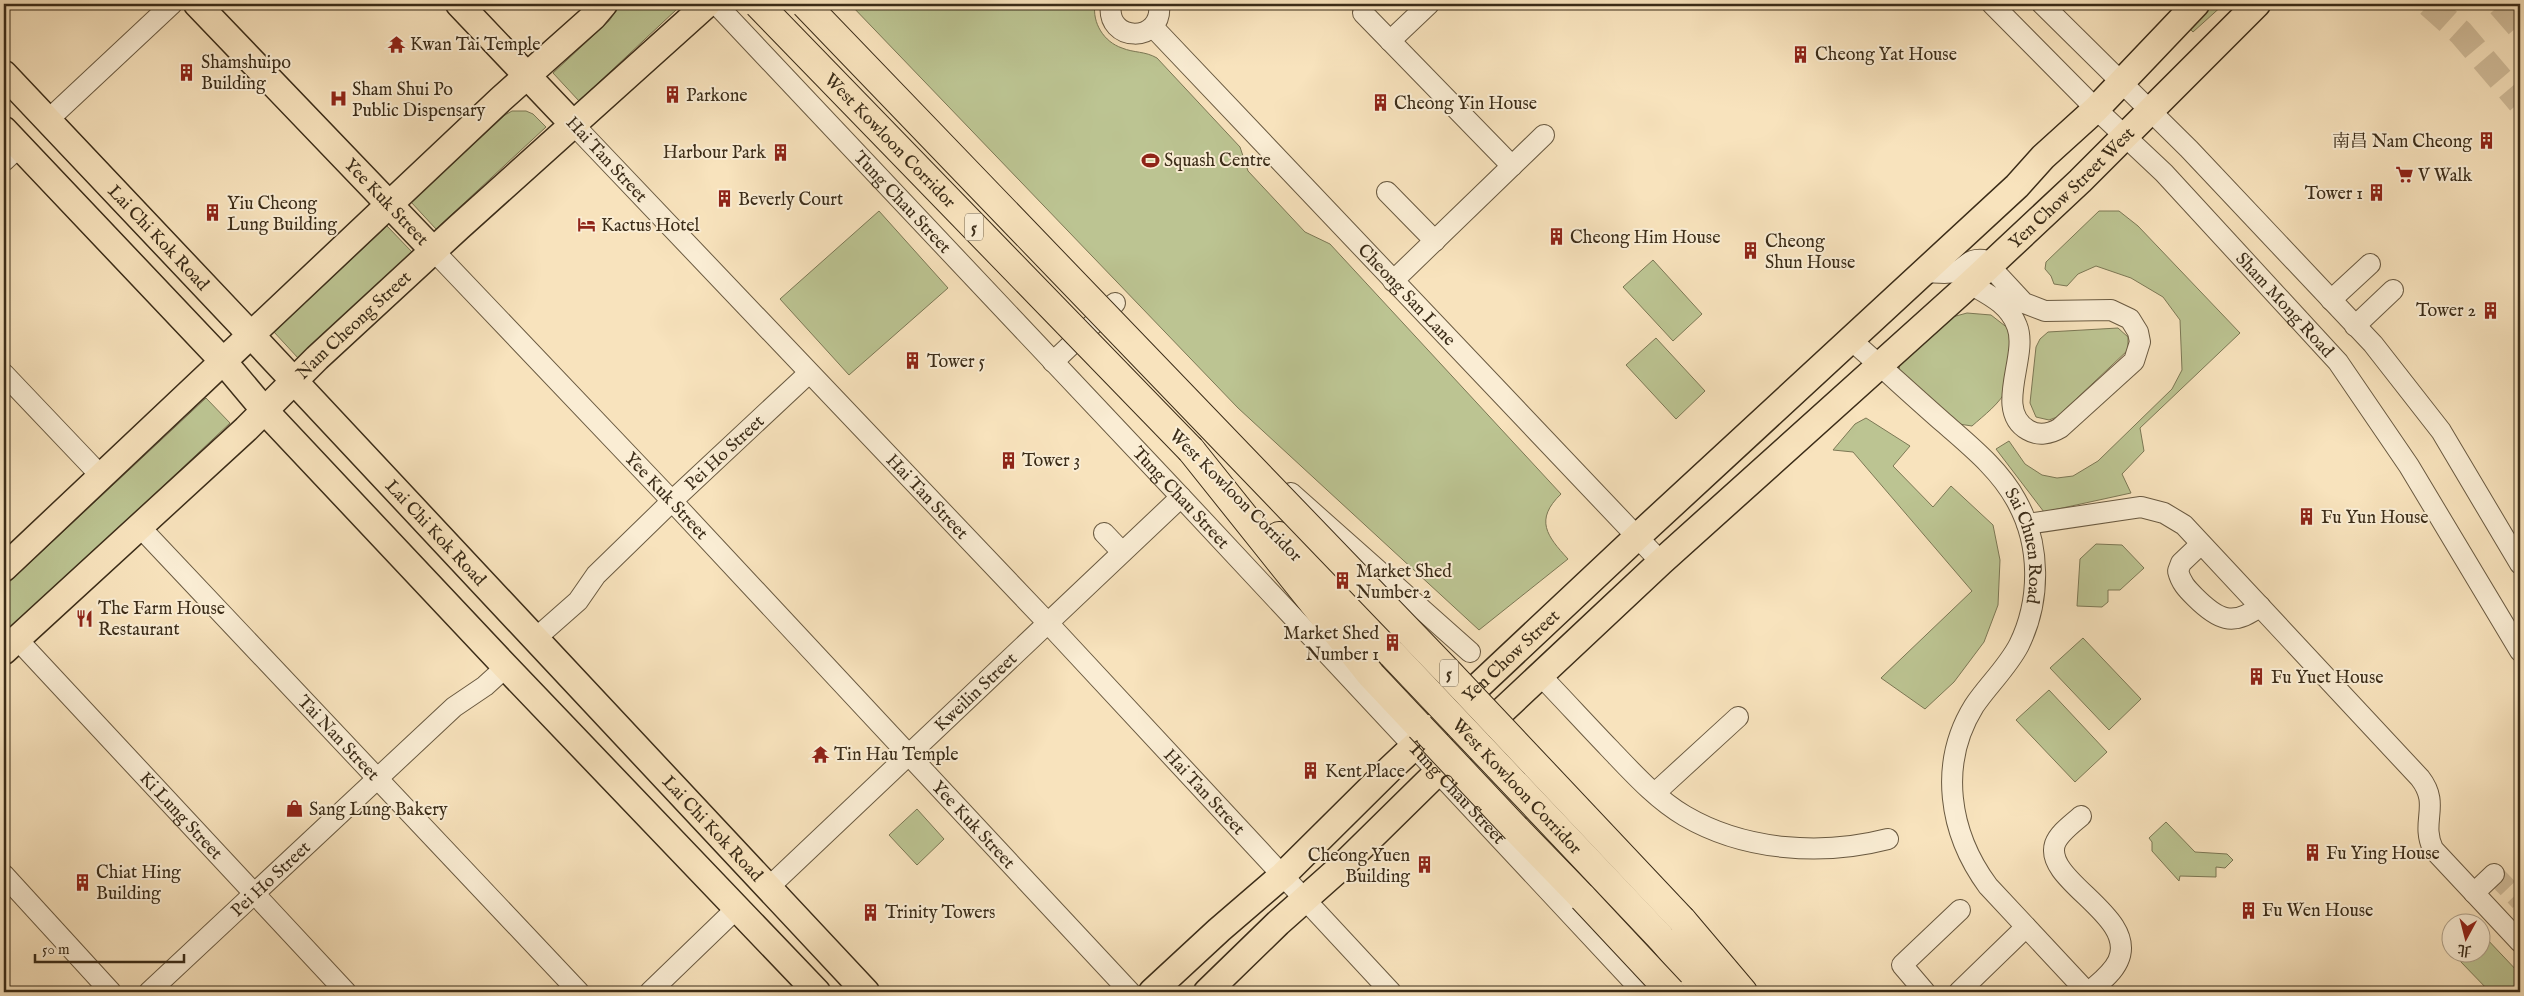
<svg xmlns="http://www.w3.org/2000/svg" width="2524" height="996" font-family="'IM FELL English','Noto Serif TC',serif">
	<rect width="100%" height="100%" fill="#f8e3bd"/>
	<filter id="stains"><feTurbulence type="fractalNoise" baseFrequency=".004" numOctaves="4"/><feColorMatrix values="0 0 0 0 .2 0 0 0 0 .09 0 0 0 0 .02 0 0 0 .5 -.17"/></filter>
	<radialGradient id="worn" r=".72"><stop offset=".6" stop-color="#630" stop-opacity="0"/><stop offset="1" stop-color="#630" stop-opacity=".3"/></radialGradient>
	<path fill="#bcc492" stroke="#7c7855" d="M621 4H670L676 10 579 101 553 73 609 21Z
		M850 4H1095C1092 23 1104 42 1122 48 1134 53 1145 51 1157 58L1240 147 1248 171 1305 232 1330 244 1561 494C1534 520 1547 536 1568 559L1479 630 1238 408Z
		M2215 4H2224L2193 32 2189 28Z
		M512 111H526L533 114 546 127 436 229 411 202 505 115Z
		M879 211 948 288 849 375 780 299Z
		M2099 211H2119L2138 226 2240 333 2140 428 2144 451 2122 474 2131 493 2044 512 1996 449 2009 441 2025 464 2042 475 2057 478 2073 476 2098 461 2172 389 2182 370 2180 320 2163 297 2131 278 2096 266 2078 274 2067 286 2054 284 2051 276 2045 269 2046 262Z
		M387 226 412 252 298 358 274 332Z
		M1653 260 1702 314 1673 341 1623 287Z
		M1967 313 1991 315 2009 329C2013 345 2013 373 2007 388 2001 403 1983 416 1972 426L1946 422 1900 374 1899 363 1945 319Z
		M2118 328 2128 337V350L2057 417 2049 420 2036 417 2030 403 2036 347 2040 339 2048 332Z
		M1656 338 1705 391 1676 419 1626 365Z
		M206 398 230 423 4 636V587Z
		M1866 418 1910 446 1893 466 1933 507 1951 486 1993 525 2000 560 1998 605 1984 642 1954 682 1925 709 1881 678 1972 591 1853 452 1833 450 1855 424Z
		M2096 544 2122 545 2144 568 2120 590H2108V602L2102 607 2077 606 2080 559Z
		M2083 638 2141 699 2109 730 2050 668Z
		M2049 690 2107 752 2075 782 2016 720Z
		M917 809 944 839 917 865 889 835Z
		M2166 822 2195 852 2227 854 2233 860 2225 868 2216 867V877L2180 876 2179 881 2152 851V842L2149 838Z
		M2485 937 2520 974V987L2515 992H2490L2460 961 2468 954H2482V941Z"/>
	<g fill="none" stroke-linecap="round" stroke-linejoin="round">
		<path stroke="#d2be9c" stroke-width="20" stroke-dasharray="20 10" stroke-linecap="butt" d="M2494 874 2520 901"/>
		<path stroke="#d2be9c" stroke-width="26" stroke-dasharray="26 13" stroke-linecap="butt" d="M2429 4 2461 33 2520 102"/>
		<path stroke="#d2be9c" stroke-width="28" stroke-dasharray="28 14" stroke-linecap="butt" d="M2501 4 2520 26"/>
		<defs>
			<g id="minor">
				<path id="s1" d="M716 4 1181 497 1643 992"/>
				<path d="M1111 4C1105 43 1164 44 1159 4"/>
				<path id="s2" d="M1992 4 2096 109 2164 173 2338 362 2409 466 2520 651"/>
				<path d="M2042 4 2189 149 2373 344 2441 431 2520 564"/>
				<path d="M1363 13 1512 166"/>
				<path id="s3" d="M1153 27 1661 562"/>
				<path d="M1390 41 1429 4"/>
				<path d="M48 120 172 4"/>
				<path id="s4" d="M573 124 1047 622 1391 992"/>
				<path d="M4 161 19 147"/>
				<path d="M1387 192 1435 241"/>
				<path id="s5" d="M433 250 672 501 1130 992"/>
				<path d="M1925 272C1935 272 1950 275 1959 270 1970 263 1969 259 1984 260L2024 303 2045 311 2111 310 2130 319 2138 332 2140 342 2134 361 2060 428C2050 434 2038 436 2028 430 1993 410 2029 356 2017 326 2009 304 1989 295 1970 284"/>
				<path d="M1393 281 1544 135"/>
				<path d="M2331 300 2370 264"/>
				<path d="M2355 326 2393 290"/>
				<path id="s6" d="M1851 340C1882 367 1912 395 1944 423 1970 446 1999 469 2016 500 2041 544 2041 600 2019 645 2007 668 1988 685 1974 706 1938 764 1949 833 1988 886L2087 992"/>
				<path d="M1053 362 1115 303"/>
				<path d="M4 374 102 477"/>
				<path d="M1291 493 1470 652"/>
				<path d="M2027 524 2141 507 2164 513 2184 525 2420 778C2441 805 2420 821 2433 849L2520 942"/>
				<path id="s7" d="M139 526 579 992"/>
				<path d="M1104 533 1122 552"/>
				<path d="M2201 544 2181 563 2178 571C2181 583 2187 589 2195 597 2217 619 2233 628 2260 606"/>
				<path id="s8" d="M536 638 578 601 596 575 672 501 809 373"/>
				<path id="s9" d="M17 639 346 992"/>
				<path d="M1541 676C1564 700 1586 724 1609 748 1632 772 1656 799 1685 816 1745 851 1822 856 1888 839"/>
				<path d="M1655 793 1738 717"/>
				<path d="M2081 816C2072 824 2059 833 2055 844 2043 881 2139 916 2118 961 2112 974 2099 983 2089 992"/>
				<path d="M4 875 111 992"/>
				<path id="s10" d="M769 887 1181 497"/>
				<path d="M2474 893 2494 874"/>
				<path id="s11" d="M149 992 454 707 485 686 506 667"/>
				<path d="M650 992 736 909"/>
				<path d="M1925 992 1902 965 1960 910"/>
				<path d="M1959 992 2026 927"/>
			</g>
			<g id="major">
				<path id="s12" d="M197 4 433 250"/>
				<path d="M459 4 573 124"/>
				<path id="s13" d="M4 74 251 335 866 992"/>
				<path d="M4 130 223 361 265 411 506 667 817 992"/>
				<path d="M4 568 501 99 593 17 604 4"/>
				<path id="s14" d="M4 651 246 429 317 358 459 227 707 4"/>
				<path id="s15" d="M1152 992 1219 930 1283 875 1390 769 1637 537 2017 186 2043 157 2096 109 2196 4"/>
				<path id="s16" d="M1207 992 1278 923 1341 867 1452 758 1661 562 1970 284 2080 181 2257 4"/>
			</g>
			<path id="highway" d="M1191 450 1371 675 1420 727
				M1279 536 1392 654
				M1516 829 1583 898
				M1682 920 1743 992
				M1660 937 1707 992"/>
		</defs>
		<use href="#minor" stroke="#6a5a41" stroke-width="22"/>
		<use href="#major" stroke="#3b2c18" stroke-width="29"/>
		<use href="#highway" stroke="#3b2c18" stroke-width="30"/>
		<use href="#minor" stroke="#faedd4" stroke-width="20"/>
		<use href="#major" stroke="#f8e3bd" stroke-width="26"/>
		<use href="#highway" stroke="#f8e3bd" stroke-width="28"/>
		<defs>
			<g id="highway-bridge">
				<path id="s17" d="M758 4 1191 450"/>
				<path d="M805 4 1448 672 1682 920"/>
				<path id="s18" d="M1392 654 1660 937"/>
				<path d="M1420 727 1516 829"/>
				<path d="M1583 898 1671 992"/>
			</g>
		</defs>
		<use href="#highway-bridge" stroke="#3b2c18" stroke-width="30" stroke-linecap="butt"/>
		<use href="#highway-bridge" stroke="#f8e3bd" stroke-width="28"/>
	</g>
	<defs>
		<symbol id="temple-bare" viewBox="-9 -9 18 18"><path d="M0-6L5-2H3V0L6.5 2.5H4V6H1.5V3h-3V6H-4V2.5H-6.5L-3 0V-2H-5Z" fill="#8f2418" stroke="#faedd4" stroke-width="2.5" paint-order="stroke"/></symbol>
		<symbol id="building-bare" viewBox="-9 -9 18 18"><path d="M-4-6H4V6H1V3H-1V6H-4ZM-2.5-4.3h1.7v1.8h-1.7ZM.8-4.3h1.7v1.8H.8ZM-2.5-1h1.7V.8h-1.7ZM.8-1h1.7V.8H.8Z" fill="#8f2418" stroke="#faedd4" stroke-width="2.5" paint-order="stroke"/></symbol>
		<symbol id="hospital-bare" viewBox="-9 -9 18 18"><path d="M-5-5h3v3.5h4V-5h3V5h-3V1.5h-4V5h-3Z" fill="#8f2418" stroke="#faedd4" stroke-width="2.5" paint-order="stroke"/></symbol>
		<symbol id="stadium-bare" viewBox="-9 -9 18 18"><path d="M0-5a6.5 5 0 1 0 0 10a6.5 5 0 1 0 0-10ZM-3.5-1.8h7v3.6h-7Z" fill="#8f2418" stroke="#faedd4" stroke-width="2.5" paint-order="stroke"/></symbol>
		<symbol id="supermarket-bare" viewBox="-9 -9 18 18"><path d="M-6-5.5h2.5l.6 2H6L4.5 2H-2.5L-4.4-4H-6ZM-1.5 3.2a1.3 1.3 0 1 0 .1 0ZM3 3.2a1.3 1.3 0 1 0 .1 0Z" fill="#8f2418" stroke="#faedd4" stroke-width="2.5" paint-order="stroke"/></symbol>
		<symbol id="hotel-bare" viewBox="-9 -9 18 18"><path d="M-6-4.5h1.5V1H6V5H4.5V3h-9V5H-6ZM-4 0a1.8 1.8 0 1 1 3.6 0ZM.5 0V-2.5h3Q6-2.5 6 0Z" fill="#8f2418" stroke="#faedd4" stroke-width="2.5" paint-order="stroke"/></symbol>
		<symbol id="restaurant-bare" viewBox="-9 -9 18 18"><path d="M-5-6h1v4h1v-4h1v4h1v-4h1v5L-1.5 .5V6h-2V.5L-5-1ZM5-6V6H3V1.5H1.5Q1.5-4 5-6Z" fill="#8f2418" stroke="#faedd4" stroke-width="2.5" paint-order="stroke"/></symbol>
		<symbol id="shop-bare" viewBox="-9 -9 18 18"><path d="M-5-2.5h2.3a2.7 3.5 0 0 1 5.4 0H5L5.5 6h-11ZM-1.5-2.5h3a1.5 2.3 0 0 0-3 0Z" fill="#8f2418" stroke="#faedd4" stroke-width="2.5" paint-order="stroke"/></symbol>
	</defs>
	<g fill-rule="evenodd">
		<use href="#temple-bare" x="384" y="32" width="25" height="25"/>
		<use href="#building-bare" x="1788" y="42" width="25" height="25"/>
		<use href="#building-bare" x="174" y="60" width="25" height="25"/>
		<use href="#building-bare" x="660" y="82" width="25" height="25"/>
		<use href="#hospital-bare" x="326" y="86" width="25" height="25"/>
		<use href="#building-bare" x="1368" y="90" width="25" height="25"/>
		<use href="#building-bare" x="2474" y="128" width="25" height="25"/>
		<use href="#building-bare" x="768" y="140" width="25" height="25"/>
		<use href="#stadium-bare" x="1138" y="148" width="25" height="25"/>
		<use href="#supermarket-bare" x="2392" y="162" width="25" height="25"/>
		<use href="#building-bare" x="2364" y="180" width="25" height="25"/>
		<use href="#building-bare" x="712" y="186" width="25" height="25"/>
		<use href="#building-bare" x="200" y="200" width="25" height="25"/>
		<use href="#hotel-bare" x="574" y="212" width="25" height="25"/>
		<use href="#building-bare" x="1544" y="224" width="25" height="25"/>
		<use href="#building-bare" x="1738" y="238" width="25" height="25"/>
		<use href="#building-bare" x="2478" y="298" width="25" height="25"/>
		<use href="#building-bare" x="900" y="348" width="25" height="25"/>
		<use href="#building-bare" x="996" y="448" width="25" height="25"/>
		<use href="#building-bare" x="2294" y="504" width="25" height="25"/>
		<use href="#building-bare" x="1330" y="568" width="25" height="25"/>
		<use href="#restaurant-bare" x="72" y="606" width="25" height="25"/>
		<use href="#building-bare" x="1380" y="630" width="25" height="25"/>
		<use href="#building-bare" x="2244" y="664" width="25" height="25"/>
		<use href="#temple-bare" x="808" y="742" width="25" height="25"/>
		<use href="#building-bare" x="1298" y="758" width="25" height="25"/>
		<use href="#shop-bare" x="282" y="796" width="25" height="25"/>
		<use href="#building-bare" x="2300" y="840" width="25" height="25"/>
		<use href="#building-bare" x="1412" y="852" width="25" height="25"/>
		<use href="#building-bare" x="70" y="870" width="25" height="25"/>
		<use href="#building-bare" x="2236" y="898" width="25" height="25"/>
		<use href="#building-bare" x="858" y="900" width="25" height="25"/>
	</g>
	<g text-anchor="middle" stroke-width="4" stroke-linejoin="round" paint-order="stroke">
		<g fill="#faedd4" stroke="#746650" stroke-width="1">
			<rect x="965" y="213.5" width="18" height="27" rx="4"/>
			<rect x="1440" y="659.5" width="18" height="27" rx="4"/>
		</g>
		<g font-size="16" font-weight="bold" fill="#3b2c18">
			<text x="974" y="233">5</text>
			<text x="1449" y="679">5</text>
		</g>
		<g font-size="18" fill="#3b2c18" stroke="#faedd4" text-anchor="start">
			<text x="410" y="50">Kwan Tai Temple</text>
			<text x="1815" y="60">Cheong Yat House</text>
			<text x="201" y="68">Shamshuipo<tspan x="201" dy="21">Building</tspan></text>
			<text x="352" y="95">Sham Shui Po<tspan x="352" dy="21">Public Dispensary</tspan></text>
			<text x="686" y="101">Parkone</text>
			<text x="1394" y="109">Cheong Yin House</text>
			<text x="2472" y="147" text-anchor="end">南昌 Nam Cheong</text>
			<text x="766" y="158" text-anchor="end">Harbour Park</text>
			<text x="1164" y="166">Squash Centre</text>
			<text x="2418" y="181">V Walk</text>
			<text x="2363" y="199" text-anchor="end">Tower 1</text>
			<text x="738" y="205">Beverly Court</text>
			<text x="227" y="209">Yiu Cheong<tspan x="227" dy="21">Lung Building</tspan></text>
			<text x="601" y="231">Kactus Hotel</text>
			<text x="1570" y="243">Cheong Him House</text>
			<text x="1765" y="247">Cheong<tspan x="1765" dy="21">Shun House</tspan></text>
			<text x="2476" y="316" text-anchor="end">Tower 2</text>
			<text x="927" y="367">Tower 5</text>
			<text x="1022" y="466">Tower 3</text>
			<text x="2321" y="523">Fu Yun House</text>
			<text x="1356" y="577">Market Shed<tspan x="1356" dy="21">Number 2</tspan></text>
			<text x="98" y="614">The Farm House<tspan x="98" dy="21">Restaurant</tspan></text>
			<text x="1379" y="639" text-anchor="end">Market Shed<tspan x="1379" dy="21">Number 1</tspan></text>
			<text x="2271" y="683">Fu Yuet House</text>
			<text x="834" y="760">Tin Hau Temple</text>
			<text x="1325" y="777">Kent Place</text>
			<text x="309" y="815">Sang Lung Bakery</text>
			<text x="2326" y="859">Fu Ying House</text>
			<text x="1410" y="861" text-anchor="end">Cheong Yuen<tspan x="1410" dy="21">Building</tspan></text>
			<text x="96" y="878">Chiat Hing<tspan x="96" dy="21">Building</tspan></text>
			<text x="2262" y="916">Fu Wen House</text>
			<text x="885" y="918">Trinity Towers</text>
		</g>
		<g font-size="18" fill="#3b2c18" stroke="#faedd4">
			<text dy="6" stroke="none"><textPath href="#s17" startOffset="190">West Kowloon Corridor</textPath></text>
			<text transform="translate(607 159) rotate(47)" y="6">Hai Tan Street</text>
			<text dy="6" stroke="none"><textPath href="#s16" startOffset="1181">Yen Chow Street West</textPath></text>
			<text dy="6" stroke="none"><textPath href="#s12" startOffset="274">Yee Kuk Street</textPath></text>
			<text dy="6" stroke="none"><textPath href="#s1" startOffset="272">Tung Chau Street</textPath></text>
			<text dy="6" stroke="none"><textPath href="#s13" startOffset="225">Lai Chi Kok Road</textPath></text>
			<text dy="6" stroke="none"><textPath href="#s3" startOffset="369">Cheong San Lane</textPath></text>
			<text dy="6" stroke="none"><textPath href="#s2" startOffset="420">Sham Mong Road</textPath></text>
			<text dy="6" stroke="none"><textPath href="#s14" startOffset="478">Nam Cheong Street</textPath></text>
			<text dy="6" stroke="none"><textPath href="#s8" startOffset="265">Pei Ho Street</textPath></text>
			<text dy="6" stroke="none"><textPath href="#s5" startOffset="339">Yee Kuk Street</textPath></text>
			<text transform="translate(1236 495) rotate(45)" y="6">West Kowloon Corridor</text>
			<text dy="6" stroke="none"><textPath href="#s4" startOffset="514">Hai Tan Street</textPath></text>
			<text dy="6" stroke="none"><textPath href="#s1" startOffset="678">Tung Chau Street</textPath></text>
			<text dy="6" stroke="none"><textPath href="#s13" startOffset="630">Lai Chi Kok Road</textPath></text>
			<text dy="6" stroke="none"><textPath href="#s6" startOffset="278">Sai Chuen Road</textPath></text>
			<text dy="6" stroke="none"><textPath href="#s15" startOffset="492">Yen Chow Street</textPath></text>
			<text dy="6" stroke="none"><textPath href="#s10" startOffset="284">Kweilin Street</textPath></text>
			<text dy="6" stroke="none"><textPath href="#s7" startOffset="291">Tai Nan Street</textPath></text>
			<text dy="6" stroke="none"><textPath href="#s18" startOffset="182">West Kowloon Corridor</textPath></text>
			<text dy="6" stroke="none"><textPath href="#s4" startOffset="919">Hai Tan Street</textPath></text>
			<text dy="6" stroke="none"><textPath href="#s1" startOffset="1082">Tung Chau Street</textPath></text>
			<text dy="6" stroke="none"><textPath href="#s9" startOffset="241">Ki Lung Street</textPath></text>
			<text dy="6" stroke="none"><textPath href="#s5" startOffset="789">Yee Kuk Street</textPath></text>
			<text dy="6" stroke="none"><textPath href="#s13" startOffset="1035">Lai Chi Kok Road</textPath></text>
			<text dy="6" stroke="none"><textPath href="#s11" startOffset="166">Pei Ho Street</textPath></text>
		</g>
	</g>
	<rect width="2524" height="996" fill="none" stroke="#f8e3bd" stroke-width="20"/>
	<rect x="5" y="5" width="2514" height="986" fill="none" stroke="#3b2c18" stroke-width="2.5"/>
	<rect x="10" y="10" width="2504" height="976" fill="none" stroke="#3b2c18"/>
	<g transform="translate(2466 938) rotate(187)"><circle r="24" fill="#faedd4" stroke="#aea089"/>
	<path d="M0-4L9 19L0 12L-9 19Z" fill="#8f2418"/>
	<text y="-8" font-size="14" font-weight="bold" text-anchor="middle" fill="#3b2c18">北</text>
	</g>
	<path d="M35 954v8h149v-8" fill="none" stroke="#3b2c18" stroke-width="2.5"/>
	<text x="42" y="954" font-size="15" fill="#3b2c18" stroke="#faedd4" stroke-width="4" paint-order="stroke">50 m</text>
	<rect width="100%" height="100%" filter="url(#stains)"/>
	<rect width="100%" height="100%" fill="url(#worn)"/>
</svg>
